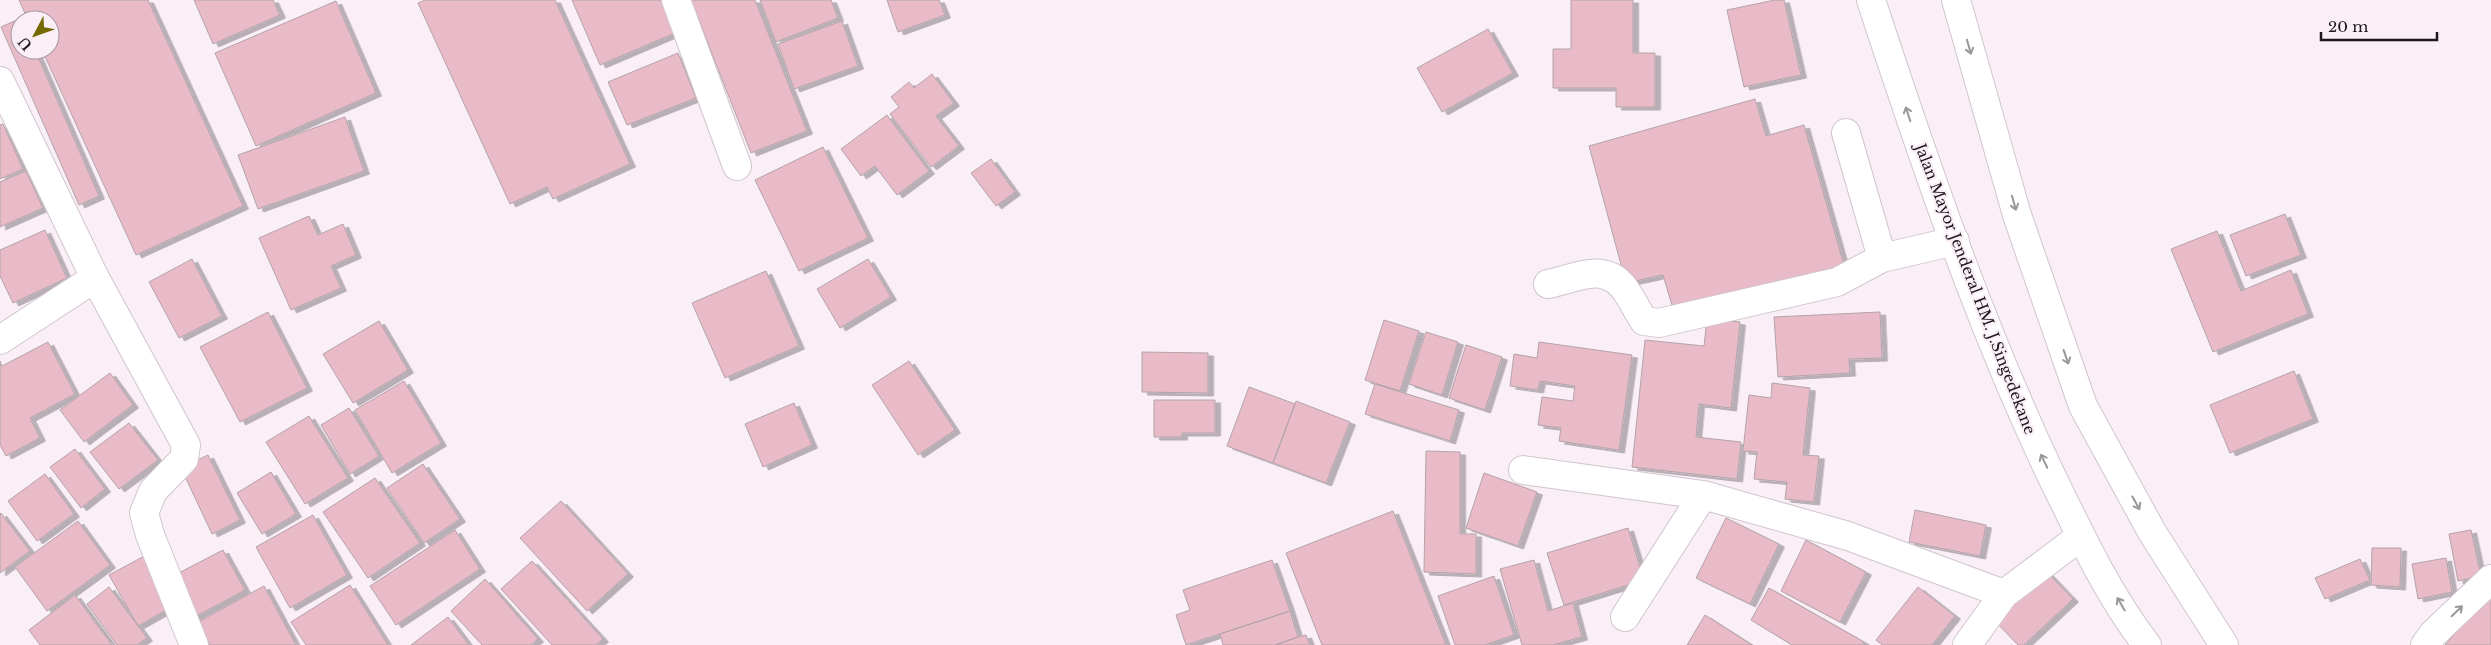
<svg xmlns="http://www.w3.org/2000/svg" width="2491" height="645" font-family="'Libre Baskerville',serif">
	<defs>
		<filter id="shadow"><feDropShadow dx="5.5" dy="3" stdDeviation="0" flood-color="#0004"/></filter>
	</defs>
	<rect width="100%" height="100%" fill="#faeef7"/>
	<path fill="#e9bac7" stroke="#b2a4a8" filter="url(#shadow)" d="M19 0H148L243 206 136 255 42 50H50V20H28Z
		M194 0H273L280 15 213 44Z
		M425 0H555L630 164 553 199 547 187 510 204 418 3Z
		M572 0H667L680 31 600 65Z
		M691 0H755L807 131 751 153Z
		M760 0H831L838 18 776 42Z
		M887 0H939L945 15 898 32Z
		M1571 0H1633V53H1655V107H1616V88H1553V49H1571Z
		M1775 0H1784L1801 75 1744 87 1727 10Z
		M336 1 376 93 256 146 215 53Z
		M21 18 20 50H35L99 196 79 205 1 27Z
		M842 21 858 66 794 89 778 44Z
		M1488 29 1513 73 1442 112 1417 68Z
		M678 53 696 98 627 125 608 82Z
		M932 74 954 103 936 116 959 146 931 167 890 114 899 107 891 97 909 82 914 88Z
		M1755 99 1766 136 1804 125 1844 265 1674 312 1663 275 1626 283 1589 146Z
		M887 115 929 171 897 195 875 166 861 176 841 149Z
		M345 117 364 171 258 209 238 155Z
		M3 124 23 169 0 179V125Z
		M823 147 868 238 799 271 755 180Z
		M991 159 1015 192 996 206 971 173Z
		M26 171 43 208 0 227V182Z
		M2285 214 2301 255 2246 276 2230 235Z
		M309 216 318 235 343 224 356 255 331 266 341 288 291 310 259 238Z
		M45 230 67 278 13 303 0 276V250Z
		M2217 231 2241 291 2291 270 2308 314 2213 352 2171 249Z
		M192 259 222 316 179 338 149 282Z
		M868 259 891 297 840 328 817 289Z
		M766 271 799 346 725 378 692 303Z
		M268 312 307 388 240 422 200 347Z
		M1880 312 1882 358 1849 359 1850 373 1778 377 1774 317Z
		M1707 318 1740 322 1731 408 1699 404 1696 437 1741 442 1737 479 1632 467 1645 340 1704 346Z
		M1384 320 1419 331 1400 391 1365 380Z
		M379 321 408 370 353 403 323 354Z
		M1426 332 1458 342 1442 395 1409 384Z
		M48 342 75 394 30 418 40 438 6 456 0 445V361L2 366Z
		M1539 342 1632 355 1619 450 1559 441 1561 428 1538 425 1542 397 1573 401 1575 386 1540 381 1538 390 1510 386 1514 354 1537 358Z
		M1466 345 1502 357 1485 410 1449 398Z
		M1142 352 1208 353V393L1142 392Z
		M909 361 955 430 918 455 872 385Z
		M2294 371 2313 419 2230 453 2210 405Z
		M110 373 133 405 84 442 60 410Z
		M404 381 441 443 392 473 355 410Z
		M1772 383 1810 388 1803 455 1819 456 1814 502 1785 499 1787 482 1754 479 1757 452 1743 451 1749 395 1771 398Z
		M1375 384 1459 410 1450 441 1365 414Z
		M1249 387 1295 404 1273 463 1227 446Z
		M1154 400H1215V433H1182V437H1154Z
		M1296 401 1350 422 1326 483 1273 463Z
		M794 403 812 445 763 467 745 424Z
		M349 408 379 456 350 474 321 425Z
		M309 416 348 478 305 504 266 442Z
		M129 423 158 460 119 489 90 452Z
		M75 449 105 489 81 508 50 467Z
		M1426 451 1460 452V534H1476V574L1424 572Z
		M208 455 240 520 212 534 181 468Z
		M423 464 460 519 424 543 387 488Z
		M271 472 296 514 262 534 237 493Z
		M1484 473 1537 492 1518 546 1466 528Z
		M45 474 74 514 37 541 8 501Z
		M375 478 420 543 368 578 323 512Z
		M561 501 628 574 587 611 520 538Z
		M1915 510 1986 525 1980 556 1909 542Z
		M1393 511 1446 645H1322L1286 553Z
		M1 513 30 551 0 573V514Z
		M313 515 347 575 290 608 256 547Z
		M1726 518 1779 544 1750 604 1696 578Z
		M78 521 110 565 47 611 15 567Z
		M1628 528 1644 580 1564 605 1547 553Z
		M455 530 480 569 396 625 370 586Z
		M2471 530 2481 576 2458 581 2449 534Z
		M1806 540 1866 572 1840 622 1781 591Z
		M2372 548H2401L2400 587 2371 585Z
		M223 550 245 590 193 618 171 577Z
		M148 554 177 604 138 626 109 575Z
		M2446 558 2452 592 2418 599 2412 564Z
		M2360 559 2370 580 2325 599 2315 578Z
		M1272 560 1290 611 1186 645 1176 615 1190 610 1183 590Z
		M1534 560 1548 611 1573 603 1582 637 1553 645H1522L1500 569Z
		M532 561 603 639 596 645H552L501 589Z
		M2043 568 2073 599 2024 645H2018L1992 618Z
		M1494 576 1514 635 1485 645H1455L1438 596Z
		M485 579 538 639 531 645H482L451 611Z
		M350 585 388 645H306L291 622Z
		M264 586 296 645H210L198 622Z
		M109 587 147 638 137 645H117L87 604Z
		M1918 587 1955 616 1932 645H1882L1876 640Z
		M1769 588 1864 642 1862 645H1792L1751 620Z
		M2491 591V645H2445Z
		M75 595 112 645H40L29 630Z
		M1290 611 1298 637 1275 645H1223L1220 634Z
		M1705 615 1752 645H1687Z
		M448 617 469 645H411Z
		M1306 635 1310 645H1275L1298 637Z"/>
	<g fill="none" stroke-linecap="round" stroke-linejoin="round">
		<defs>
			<path id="minor" d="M676 0 737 166
				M0 81 95 278 186 445 184 459 153 491 144 513 150 535 194 645
				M1846 133 1882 258
				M1548 284C1580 277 1608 260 1628 294 1634 303 1638 312 1644 321L1659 323 1837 282 1882 258 1955 241
				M0 340 95 278
				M1523 470 1703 495 1848 536 2004 594
				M1625 617 1703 495
				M1967 645 2004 594 2081 536
				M2425 645 2433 634 2491 579"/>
			<path id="major" d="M1871 0C1924 161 1979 324 2052 477 2080 534 2108 595 2147 645
				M1956 0 2017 215 2083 406 2152 532 2224 645"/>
		</defs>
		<use href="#minor" stroke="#d1c5ce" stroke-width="30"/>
		<use href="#major" stroke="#d1c5ce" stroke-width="30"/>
		<use href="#minor" stroke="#fff" stroke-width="28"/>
		<use href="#major" stroke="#fff" stroke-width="28"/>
	</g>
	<defs><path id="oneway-shaft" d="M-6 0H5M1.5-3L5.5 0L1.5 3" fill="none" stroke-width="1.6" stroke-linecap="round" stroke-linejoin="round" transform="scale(1.25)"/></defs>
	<g stroke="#999798">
		<use href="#oneway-shaft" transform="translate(1969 47) rotate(74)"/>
		<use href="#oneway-shaft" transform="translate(1908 114) rotate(-108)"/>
		<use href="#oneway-shaft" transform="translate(2014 203) rotate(74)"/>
		<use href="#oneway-shaft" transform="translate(2066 357) rotate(71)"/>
		<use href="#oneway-shaft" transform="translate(2044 461) rotate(-116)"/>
		<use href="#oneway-shaft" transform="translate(2136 503) rotate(61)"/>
		<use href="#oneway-shaft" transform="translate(2121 604) rotate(-120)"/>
		<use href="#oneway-shaft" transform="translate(2457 611) rotate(-44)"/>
	</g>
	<g text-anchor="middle" stroke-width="4.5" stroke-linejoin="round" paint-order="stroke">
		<g font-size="15" fill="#1c181b" stroke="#faeef7">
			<text transform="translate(1975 289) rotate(69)" y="5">Jalan Mayor Jenderal HM. J.Singedekane</text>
		</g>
	</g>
	<g transform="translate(35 35) rotate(229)"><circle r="24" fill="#faeef7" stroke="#a1989f"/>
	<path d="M0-4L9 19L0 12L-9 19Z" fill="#756a01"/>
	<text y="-8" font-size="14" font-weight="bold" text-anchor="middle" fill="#1c181b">U</text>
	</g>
	<path d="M2321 32v8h116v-8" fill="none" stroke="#1c181b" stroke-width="2.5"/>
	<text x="2328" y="32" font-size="15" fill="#1c181b" stroke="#faeef7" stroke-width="4" paint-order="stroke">20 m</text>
</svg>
